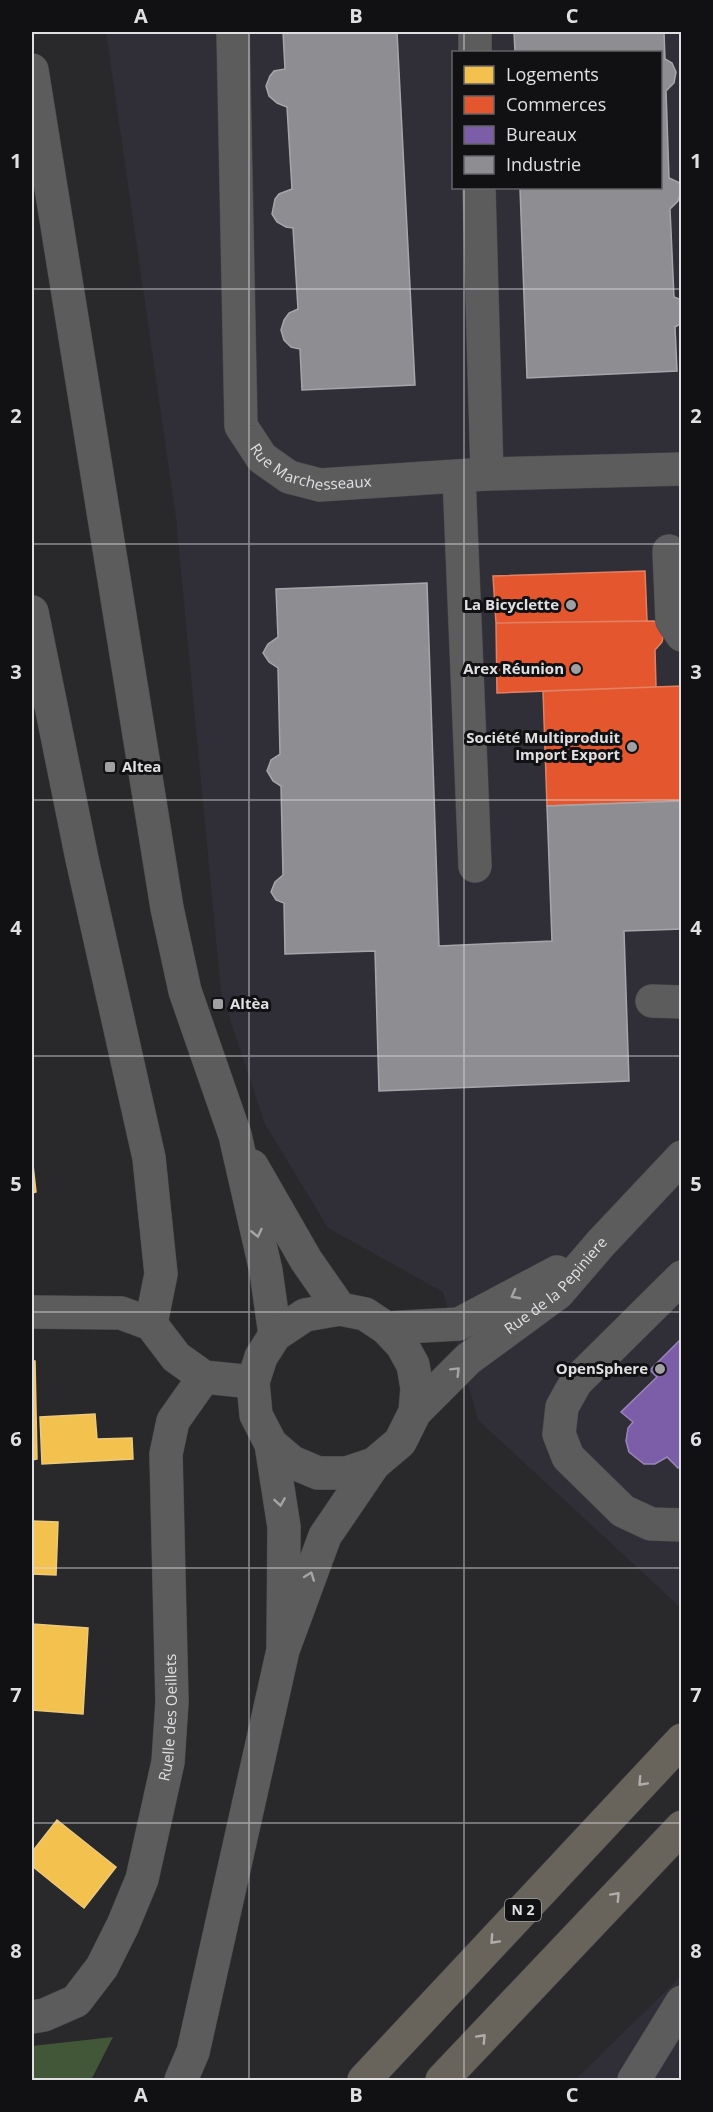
<svg xmlns="http://www.w3.org/2000/svg" width="713" height="2112" font-family="'Open Sans',sans-serif">
	<rect width="100%" height="100%" fill="#29292b"/>
	<path fill="#302f37" fill-rule="evenodd" d="M106 32H681V1608L478 1420 443 1292 328 1228 265 1124 221 992 176 518ZM454 52H660V188H454Z
		M681 1976V2080H575Z"/>
	<path fill="#425737" d="M113 2037 91 2080H32V2046Z"/>
	<path fill="#f2c14e" stroke="#edca7a" stroke-width="1.5" d="M32 1156 36 1192 32 1193Z
		M32 1361H35L37 1459 32 1460Z
		M95 1414 97 1439 132 1438 133 1459 42 1464 40 1417Z
		M32 1521 58 1522 56 1575 32 1574Z
		M32 1624 88 1628 83 1714 32 1710Z
		M57 1820 116 1867 84 1908 32 1866V1852Z"/>
	<path fill="#e4572e" stroke="#e38064" stroke-width="1.5" d="M645 571 647 621 496 623 493 576Z
		M654 621 661 625 664 632 662 642 655 650 656 687 497 693 496 623Z
		M682 686V801L547 806 543 691Z"/>
	<path fill="#7b5ea7" stroke="#9985b9" stroke-width="1.5" d="M682 1338V1465L678 1468 667 1457 655 1464H644L629 1452 626 1441 628 1428 633 1422 621 1412 657 1377 650 1370Z"/>
	<path fill="#8d8d92" stroke="#a6a6aa" stroke-width="1.5" d="M283 32H397L415 385 302 390 300 349 291 347 284 340 281 330 284 320 289 313 298 309 293 228 286 227 277 222 272 214 275 199 279 194 292 189 287 107 277 103 269 96 266 86 270 76 274 71 285 69Z
		M514 32H664L665 59 672 63 676 72 674 83 666 91 669 178 678 182 682 188 678 201 670 209 674 297 682 300V323L675 327 677 371 527 378 520 188H660V52H515Z
		M427 583 439 946 552 941 547 806 682 801V929L624 931 629 1081 379 1091 375 951 285 954 284 903 276 900 271 892 275 882 283 875 281 786 273 781 267 771 271 760 280 754 278 668 269 662 263 653 268 644 278 637 276 589Z"/>
	<g fill="none" stroke-linecap="round" stroke-linejoin="round">
		<defs>
			<g id="minor">
				<path id="s1" d="M233 32 241 426 262 458 289 477 320 485 487 474 682 469"/>
				<path d="M475 32V52"/>
				<path d="M32 70 167 908 185 991 235 1135 266 1271 275 1335"/>
				<path d="M479 188 487 474"/>
				<path d="M459 477 475 866"/>
				<path d="M669 551 672 620 682 635"/>
				<path d="M32 612 82 859 149 1158 161 1274 151 1324"/>
				<path d="M652 1001 682 1002"/>
				<path d="M252 1166 306 1260 340 1309"/>
				<path d="M682 1277 576 1382 562 1407 559 1434 568 1457 623 1511 651 1524 682 1525"/>
				<path d="M32 1312 121 1313 151 1324 176 1357 204 1377 253 1382"/>
				<path d="M386 1328 459 1324 557 1272"/>
				<path id="s2" d="M415 1412 468 1359 558 1293 601 1243 682 1157"/>
				<path d="M271 1444 292 1462 318 1473H347L374 1464"/>
				<path id="s3" d="M32 2017 44 2015 76 2001 102 1967 123 1925 142 1879 168 1762 172 1702 166 1454 173 1421 204 1377"/>
				<path d="M181 2080 193 2052 283 1650 325 1536 374 1464 400 1442 415 1412 417 1388 413 1365 402 1345 386 1328 365 1314 340 1309 305 1315 275 1335 261 1357 253 1382 256 1415 271 1444 284 1527 283 1650"/>
				<path d="M634 2080 682 2002"/>
			</g>
			<path id="highway" d="M364 2080 682 1740
				M442 2080 682 1827"/>
		</defs>
		<use href="#minor" stroke="#474749" stroke-width="34"/>
		<use href="#highway" stroke="#474749" stroke-width="34"/>
		<use href="#minor" stroke="#5c5c5d" stroke-width="33"/>
		<use href="#highway" stroke="#68645b" stroke-width="33"/>
	</g>
	<defs><path id="oneway-chevron" d="M-2-3.5L2.5 0L-2 3.5" fill="none" stroke-width="1.6" stroke-linecap="round" stroke-linejoin="round" transform="scale(1.5)"/></defs>
	<g stroke="#a5a4a6">
		<use href="#oneway-chevron" transform="translate(257 1233) rotate(77)"/>
		<use href="#oneway-chevron" transform="translate(515 1295) rotate(152)"/>
		<use href="#oneway-chevron" transform="translate(456 1371) rotate(-45)"/>
		<use href="#oneway-chevron" transform="translate(280 1502) rotate(81)"/>
		<use href="#oneway-chevron" transform="translate(310 1576) rotate(-70)"/>
	</g>
	<g stroke="#b0aeac">
		<use href="#oneway-chevron" transform="translate(642 1782) rotate(133)"/>
		<use href="#oneway-chevron" transform="translate(616 1896) rotate(-47)"/>
		<use href="#oneway-chevron" transform="translate(494 1940) rotate(133)"/>
		<use href="#oneway-chevron" transform="translate(482 2038) rotate(-47)"/>
	</g>
	<path fill="none" stroke="#e0dfe2" stroke-width="1.5" stroke-opacity="0.55" d="M249 32V2080M464 32V52M464 188V2080M32 289H682M32 544H682M32 800H682M32 1056H682M32 1312H682M32 1568H682M32 1823H682"/>
	<g fill="#a09fa2" stroke="#111113" stroke-width="2">
		<circle cx="571" cy="605" r="6"/>
		<circle cx="576" cy="669" r="6"/>
		<circle cx="632" cy="747" r="6"/>
		<rect x="104" y="761" width="12" height="12" rx="3"/>
		<rect x="212" y="998" width="12" height="12" rx="3"/>
		<circle cx="660" cy="1369" r="6"/>
	</g>
	<g text-anchor="middle" stroke-width="6" stroke-linejoin="round" paint-order="stroke">
		<rect fill="#111113" stroke="#a2a1a4" stroke-width="1.5" x="505" y="1899" width="36" height="22" rx="4.5"/>
		<g font-size="14" font-weight="bold" fill="#e0dfe2">
			<text x="523" y="1915">N 2</text>
		</g>
		<g font-size="15" fill="#e0dfe2" stroke="#111113">
			<text dy="5" stroke="none"><textPath href="#s1" startOffset="483">Rue Marchesseaux</textPath></text>
			<text dy="5" stroke="none"><textPath href="#s2" startOffset="190">Rue de la Pepiniere</textPath></text>
			<text dy="5" stroke="none"><textPath href="#s3" startOffset="351">Ruelle des Oeillets</textPath></text>
		</g>
		<g font-size="15" font-weight="bold" fill="#e0dfe2" stroke="#111113" text-anchor="end">
			<text x="559" y="610">La Bicyclette</text>
			<text x="564" y="674">Arex Réunion</text>
			<text x="620" y="743">Société Multiproduit<tspan x="620" dy="17">Import Export</tspan></text>
			<text x="122" y="772" text-anchor="start">Altea</text>
			<text x="230" y="1009" text-anchor="start">Altèa</text>
			<text x="648" y="1374">OpenSphere</text>
		</g>
	</g>
	<rect width="713" height="2112" fill="none" stroke="#111113" stroke-width="66"/>
	<rect x="452" y="51" width="210" height="138" fill="#111113" stroke="#646366" stroke-width="1.5"/>
	<rect x="464" y="66" width="30" height="18" fill="#f2c14e" stroke="#646366" stroke-width="1.5"/>
	<text x="506" y="81" font-size="18" fill="#e0dfe2">Logements</text>
	<rect x="464" y="96" width="30" height="18" fill="#e4572e" stroke="#646366" stroke-width="1.5"/>
	<text x="506" y="111" font-size="18" fill="#e0dfe2">Commerces</text>
	<rect x="464" y="126" width="30" height="18" fill="#7b5ea7" stroke="#646366" stroke-width="1.5"/>
	<text x="506" y="141" font-size="18" fill="#e0dfe2">Bureaux</text>
	<rect x="464" y="156" width="30" height="18" fill="#8d8d92" stroke="#646366" stroke-width="1.5"/>
	<text x="506" y="171" font-size="18" fill="#e0dfe2">Industrie</text>
	<rect x="33" y="33" width="647" height="2046" fill="none" stroke="#e0dfe2" stroke-width="2"/>
	<g font-size="20" text-anchor="middle" font-weight="bold" fill="#e0dfe2">
		<text x="141" y="23">A</text>
		<text x="356" y="23">B</text>
		<text x="572" y="23">C</text>
		<text x="16" y="168">1</text>
		<text x="696" y="168">1</text>
		<text x="16" y="423">2</text>
		<text x="696" y="423">2</text>
		<text x="16" y="679">3</text>
		<text x="696" y="679">3</text>
		<text x="16" y="935">4</text>
		<text x="696" y="935">4</text>
		<text x="16" y="1191">5</text>
		<text x="696" y="1191">5</text>
		<text x="16" y="1446">6</text>
		<text x="696" y="1446">6</text>
		<text x="16" y="1702">7</text>
		<text x="696" y="1702">7</text>
		<text x="16" y="1958">8</text>
		<text x="696" y="1958">8</text>
		<text x="141" y="2102">A</text>
		<text x="356" y="2102">B</text>
		<text x="572" y="2102">C</text>
	</g>
</svg>
